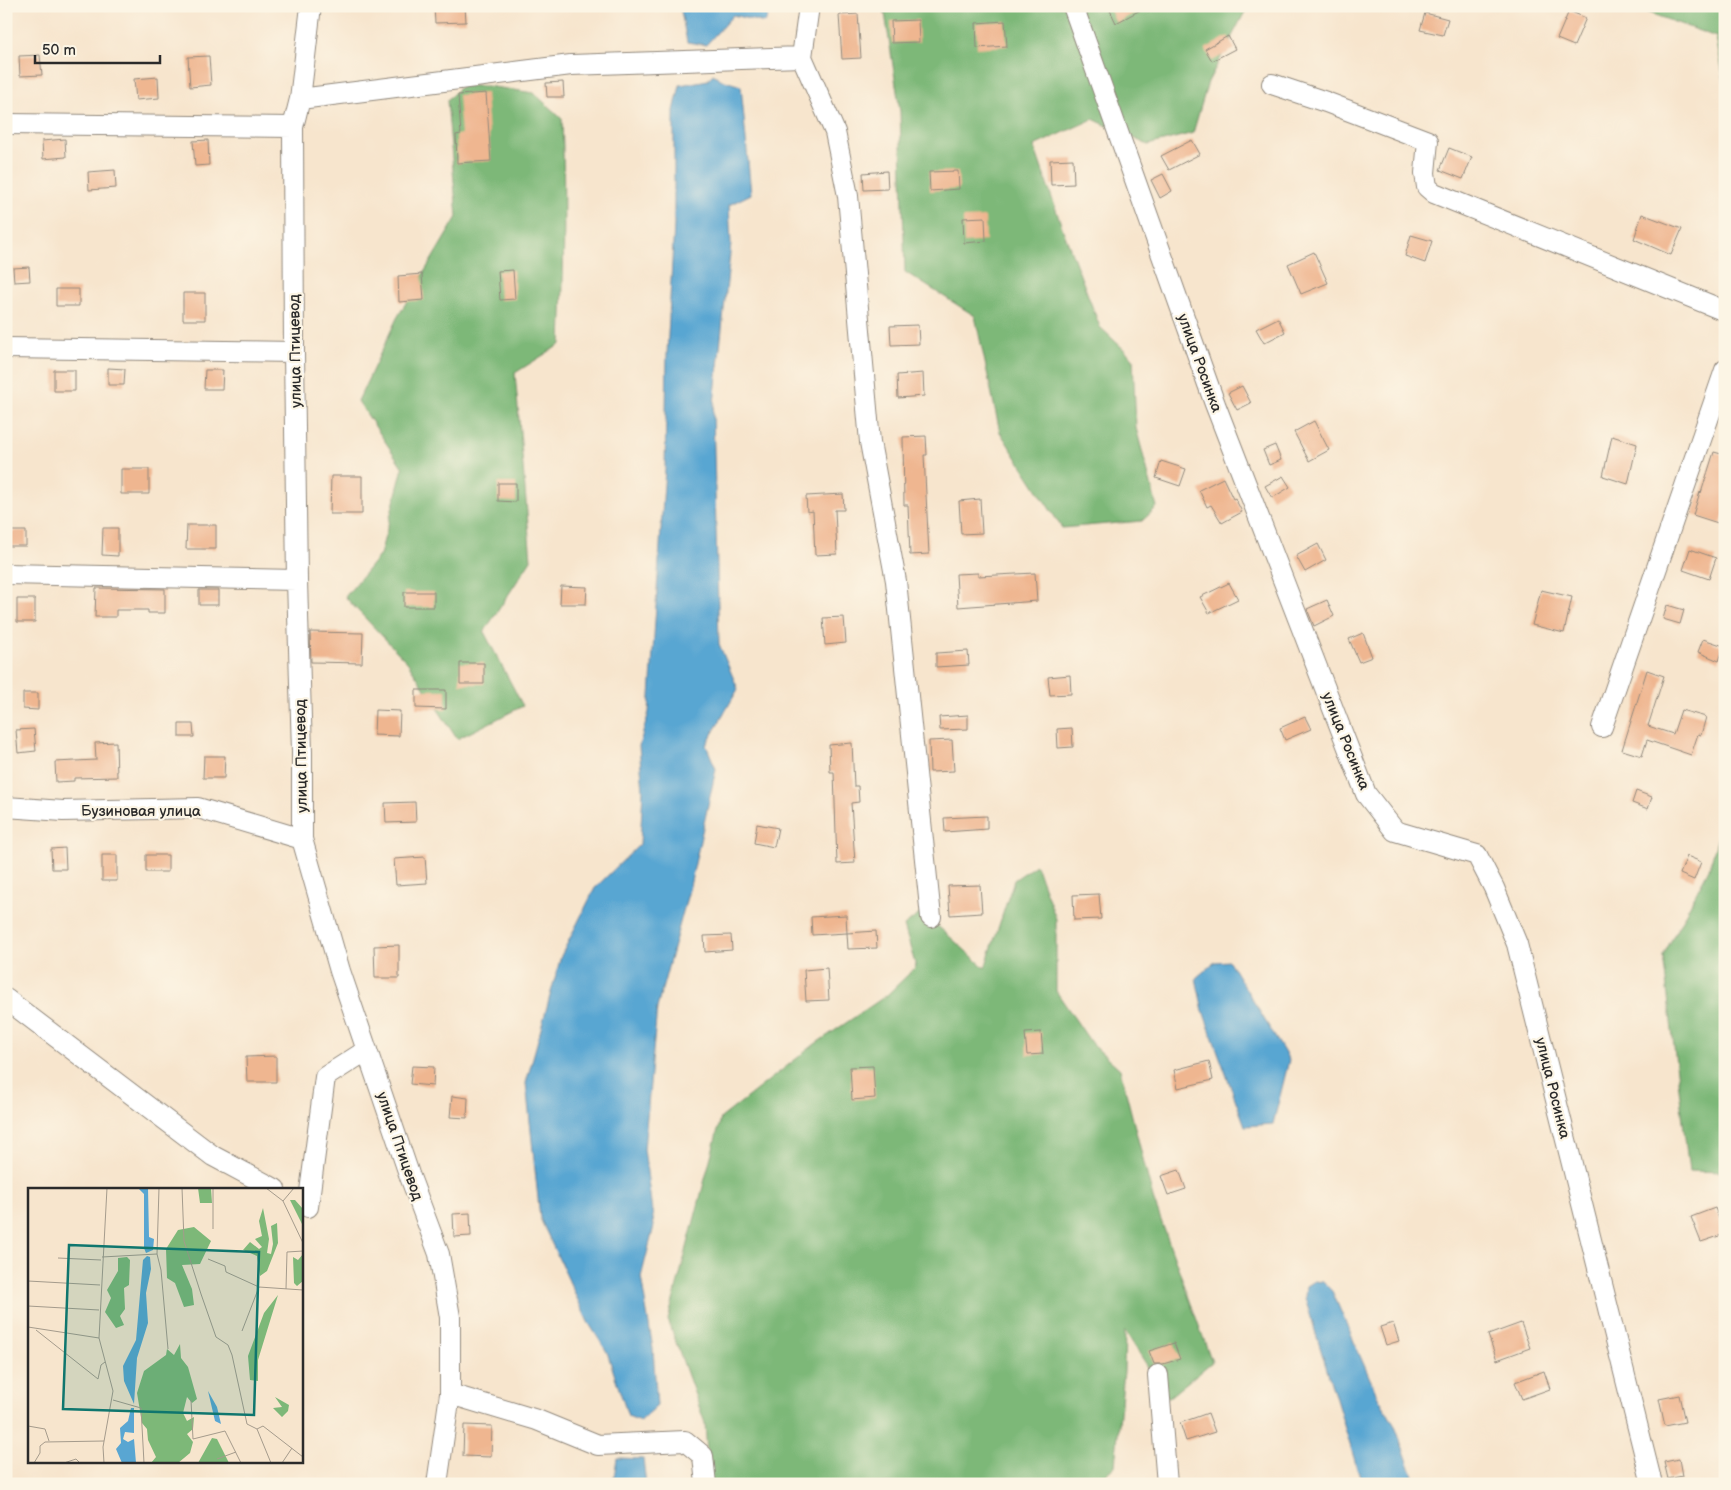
<svg xmlns="http://www.w3.org/2000/svg" width="1731" height="1490" font-family="'Balsamiq Sans',sans-serif">
	<rect width="100%" height="100%" fill="#fcf5e5"/>
	<filter id="ink" filterUnits="userSpaceOnUse"><feTurbulence type="fractalNoise" baseFrequency=".02" numOctaves="2"/><feDisplacementMap in="SourceGraphic" scale="10" xChannelSelector="R" yChannelSelector="G"/><feConvolveMatrix kernelMatrix="1 2 1 2 8 2 1 2 1" color-interpolation-filters="sRGB"/></filter>
	<filter id="wash" filterUnits="userSpaceOnUse"><feTurbulence type="fractalNoise" baseFrequency=".0096" numOctaves="4" result="noise"/><feDisplacementMap in="SourceGraphic" scale="20" xChannelSelector="R" yChannelSelector="G"/><feGaussianBlur stdDeviation="1.12" result="paint"/><feColorMatrix in="noise" values="0 0 0 0 0 0 0 0 0 0 0 0 0 0 0 0 0 1.4 0 .05"/><feComposite in="paint" operator="in"/></filter>
	<g filter="url(#wash)">
		<rect width="100%" height="100%" fill="#f7e5cd"/>
		<path fill="#7db878" stroke="#547252" d="M1248 6 1208 82 1193 133 1148 145 1093 119 1034 146 1063 230 1100 327 1133 358 1136 428 1157 507 1142 521 1062 528 1000 432 975 316 905 272 900 111 884 7Z
			M1630 6H1725V86L1716 37Z
			M461 86H487L534 93 562 119C565 194 564 269 561 344L515 373 531 560 484 632 523 706 457 739 408 663 345 597 380 555 403 468 358 401 397 318 457 217 447 100Z
			M1725 812V1172L1689 1171 1663 956 1709 869Z
			M1036 865 1056 919V991L1092 1044 1120 1069 1153 1198 1212 1362 1168 1398 1125 1331 1124 1371 1115 1466 1095 1484H709L705 1423 668 1320 721 1118 815 1044 887 995 916 967 904 926 922 912 985 968 1014 880Z"/>
		<path fill="#59a6d2" stroke="#42687e" d="M680 6H772L765 23 733 15 706 45 687 42Z
			M713 74 722 80 741 86 751 194 729 205 731 244 713 413 719 644 738 689 706 745 716 769 690 886 657 1008 644 1149 654 1226 641 1277 653 1349 657 1406 640 1421 628 1416 607 1352 588 1322 540 1218 526 1083 561 956 595 888 640 844 643 790 639 746 649 712 665 469 667 354 674 225V111L680 85 708 80Z
			M1229 961 1289 1060 1273 1124 1245 1126 1203 1011 1196 978 1215 962Z
			M1314 1281 1323 1282 1332 1291 1377 1395 1395 1426 1416 1484H1362L1305 1298 1306 1286Z
			M617 1458 643 1459 646 1484H613Z"/>
		<g id="blocks">
			<path fill="#efb690" d="M434 6H465L466 22 435 23Z
				M1108 6H1148L1116 23Z
				M1569 11 1586 18 1574 46 1557 39Z
				M1425 13 1448 19 1443 35 1420 30Z
				M858 14 861 58 842 59 839 15Z
				M918 20 919 42 892 43 891 21Z
				M1005 21 1007 46 977 48 976 23Z
				M1228 36 1235 49 1212 61 1205 49Z
				M40 55 42 75 20 76 19 56Z
				M209 56 211 85 190 87 188 57Z
				M158 77 159 98 136 100 134 79Z
				M563 82 564 97H547L546 83Z
				M486 93 491 161 457 163 456 135 461 134 458 95Z
				M65 139 66 157 43 159 42 141Z
				M208 140 209 165 195 166 193 141Z
				M1192 140 1200 154 1169 170 1161 156Z
				M1449 148 1472 157 1463 179 1440 170Z
				M1073 159 1074 184 1051 185 1050 160Z
				M115 170 116 188 89 190 88 172Z
				M887 171 888 189 864 190 863 173Z
				M958 171 959 189 930 191 929 172Z
				M1163 174 1172 191 1160 198 1151 180Z
				M1642 214 1682 229 1671 255 1634 239Z
				M985 217 986 241 964 243 963 218Z
				M1411 235 1432 241 1425 263 1405 256Z
				M1314 252 1328 283 1301 294 1288 264Z
				M29 267 30 281 14 282 13 268Z
				M513 270 515 299 500 300 498 271Z
				M422 274 424 300 399 302 398 276Z
				M56 289H79V306H56Z
				M183 293H205V320H183Z
				M1278 318 1285 332 1264 343 1256 329Z
				M918 325 919 344 891 345 890 326Z
				M108 368 125 369 124 385H108Z
				M54 370H75V391H54Z
				M205 370H223L222 389H204Z
				M923 373 924 396 898 398 897 375Z
				M1242 386 1251 403 1237 410 1228 393Z
				M1314 421 1329 450 1309 461 1294 432Z
				M926 436 927 455H924L929 554 910 555 908 505H904L903 437Z
				M1612 436 1637 444 1628 484 1603 476Z
				M1275 445 1281 460 1269 465 1263 450Z
				M1714 452 1725 455V512L1721 524 1693 515 1700 492 1701 493Z
				M1161 461 1186 469 1180 486 1156 478Z
				M121 469H149V494H121Z
				M331 476H362V514H330Z
				M1283 476 1290 487 1272 498 1265 486Z
				M1223 478 1233 499 1235 498 1242 512 1222 523 1211 505 1207 507 1199 490Z
				M498 483H516V502L498 501Z
				M843 494 844 510H835L837 554 815 555 813 511 807 512 806 496Z
				M980 499 982 533 961 534 959 501Z
				M187 525H216V549H186Z
				M103 528H118V556L102 555Z
				M7 531H26V546H7Z
				M1318 544 1326 560 1305 572 1296 556Z
				M1690 549 1716 558 1709 579 1683 570Z
				M978 573V576L1035 573 1037 601 958 607 956 574Z
				M1229 583 1238 599 1209 613 1200 597Z
				M561 586 587 587 586 604H560Z
				M96 588 165 589V613H148V610H116V617H95Z
				M199 590H218V605H199Z
				M1541 590 1572 597 1564 633 1532 625Z
				M404 592H434V607H404Z
				M17 599H35V622H17Z
				M1327 600 1334 616 1314 626 1307 609Z
				M1667 605 1684 610 1680 624 1663 619Z
				M844 617 846 643 825 645 823 618Z
				M310 632 363 633 362 663 311 662Z
				M1363 633 1372 657 1359 662 1349 639Z
				M1703 639 1724 646 1719 661 1698 652Z
				M968 651 969 665 936 667V653Z
				M460 663H484V684H460Z
				M1647 670 1664 676 1648 726 1673 734 1681 710 1706 717 1701 735 1698 734 1691 755 1647 740 1642 756 1622 750Z
				M1070 675 1071 694 1050 695 1048 677Z
				M416 690H446V709L416 708Z
				M23 693H38V710L23 709Z
				M375 710 400 711 399 736 374 735Z
				M968 715V729L940 730 939 717Z
				M1305 717 1311 729 1285 740 1280 728Z
				M179 724H193L194 737H179Z
				M1072 728 1073 747 1058 748 1057 729Z
				M34 729 36 751 18 753 16 730Z
				M952 740 954 771 930 772 929 741Z
				M116 742 117 777 74 778V781L56 782 55 762 96 760 95 743Z
				M852 743 854 786H858L859 802 851 803 855 863 837 864 834 772H830L829 745Z
				M204 756H225L224 778H203Z
				M1636 791 1652 797 1648 809 1632 803Z
				M415 802 416 822 386 823 385 803Z
				M987 816V829L945 832 944 818Z
				M757 824 778 828 774 847 754 843Z
				M65 848 66 869H52L51 849Z
				M102 855H117V881H102Z
				M146 855H168V872H146Z
				M1687 856 1701 862 1694 880 1680 874Z
				M425 857 427 883 396 885 394 859Z
				M980 885 982 913 950 915 948 886Z
				M1099 894 1101 919 1074 920 1073 895Z
				M846 915 847 933 812 935 811 917Z
				M876 931 877 948 848 949 847 933Z
				M731 935 732 950 705 952 704 936Z
				M399 945V978H375L374 946Z
				M827 968 829 1000 806 1001 804 970Z
				M1041 1032 1043 1054 1027 1055 1025 1033Z
				M276 1056V1082H247L246 1057Z
				M1209 1061 1213 1080 1178 1088 1174 1070Z
				M412 1066 434 1067 433 1086 410 1084Z
				M873 1066 875 1098 852 1100 850 1067Z
				M452 1096 468 1098 467 1118 450 1117Z
				M1179 1170 1186 1189 1168 1195 1161 1176Z
				M1715 1208 1725 1234 1701 1242 1691 1217Z
				M470 1213 471 1236 454 1237 453 1214Z
				M1393 1323 1399 1341 1386 1345 1380 1327Z
				M1521 1323 1530 1348 1497 1360 1488 1335Z
				M1174 1343 1180 1359 1163 1364H1154L1149 1351Z
				M1544 1371 1550 1389 1522 1399 1515 1382Z
				M1679 1395 1685 1422 1665 1426 1659 1399Z
				M1208 1413 1215 1432 1186 1441 1180 1423Z
				M464 1425 492 1426 491 1457 463 1456Z
				M1679 1459 1682 1476 1668 1479 1664 1462Z"/>
		</g>
	</g>
	<g filter="url(#ink)">
		<use href="#blocks" fill-opacity="0" stroke="#91887c" stroke-width="1"/>
		<g fill="none" stroke-linecap="round" stroke-linejoin="round">
			<defs>
				<path id="minor" d="M311 6 300 99 293 127 294 352 297 580 302 752V839L340 971 409 1174 439 1254 450 1317V1394L437 1484
					M809 6 802 57 835 132 848 196 870 442 896 581 931 917
					M1073 6 1215 404 1366 794 1395 831 1477 855 1494 888 1517 944 1652 1484
					M1272 84 1326 102 1428 141 1425 173 1427 187 1434 193 1725 311
					M300 99 571 65 802 57
					M6 124 293 127
					M6 348 294 352
					M6 574 297 580
					M1602 727 1725 370
					M6 807 63 811 198 808 302 839
					M6 999 213 1156 275 1189
					M301 1203 308 1207 325 1077 367 1050
					M1158 1375 1167 1484
					M450 1394 537 1420 598 1445 685 1441 703 1456 706 1484"/>
			</defs>
			<use href="#minor" stroke="#91887c" stroke-width="22"/>
			<use href="#minor" stroke="#fff" stroke-width="20"/>
		</g>
	</g>
	<g text-anchor="middle" stroke-width="4.5" stroke-linejoin="round" paint-order="stroke">
		<g font-size="15" fill="#2b2b2b" stroke="#fcf5e5">
			<text transform="translate(295 351) rotate(-91)" y="5">улица Птицевод</text>
			<text transform="translate(1200 363) rotate(70)" y="5">улица Росинка</text>
			<text transform="translate(1346 741) rotate(68)" y="5">улица Росинка</text>
			<text transform="translate(301 756) rotate(-91)" y="5">улица Птицевод</text>
			<text x="141" y="816">Бузиновая улица</text>
			<text transform="translate(1553 1088) rotate(76)" y="5">улица Росинка</text>
			<text transform="translate(400 1146) rotate(71)" y="5">улица Птицевод</text>
		</g>
	</g>
	<g transform="translate(28 1188)">
		<rect width="275" height="275" fill="#f7e5cd"/>
		<path d="M170 0H183L184 15H172ZM262 12H267L275 21V38ZM235 20 241 51 239 65 243 66 245 56 243 38 249 35 250 55 239 83 232 88 229 68 215 62 222 54 231 61 234 59 227 51 234 48 231 33ZM166 39 183 53 172 76 154 77 164 101 166 117 156 119 147 95 139 90 138 61 150 42ZM275 66V93L269 98 266 95 265 69 270 72ZM99 69 102 72 101 97 96 100 97 121 92 128 96 137 88 140 77 124 83 110 79 102 90 83V70ZM250 107 230 172V193L222 192 220 168 236 125ZM152 156 153 170 160 179 169 211 164 215 159 209 155 225 159 233 166 229 165 241 159 246 165 254 162 265 150 275H123L128 269 120 252 119 241 114 235 109 205 116 183 138 167 139 161 146 167ZM247 209 261 217 260 223 254 229 245 220 254 219ZM184 250 189 251 201 275H170Z" fill="#7db878"/>
		<path d="M110 0H120L121 49 126 51 125 62 118 65 116 60V6ZM119 68 122 69 123 81 118 105 120 135 109 170 106 216 96 193 95 178 108 152 115 72ZM180 203 189 219 193 236 187 233ZM103 220H106V245L97 244 95 251 100 254 106 251 108 275H94L88 261 93 255 92 240 100 233Z" fill="#59a6d2"/>
		<path fill="none" stroke="#a59b8c" stroke-width="1" d="M131 0 129 66 133 82 140 161M154 0 156 53 173 106 188 149 200 157 204 167 219 236 229 241 243 275M185 0V41M238 0 255 13 275 55M255 13 266 0M74 69 129 66M30 70 73 72M180 71 197 78 198 84 231 99 275 102M0 93 72 97M258 101 259 64 275 63M0 118 71 122M0 139 71 150M8 142 70 191 73 177 77 174M214 143 231 99M85 212 113 220 116 275M163 212 165 251 197 243 213 275M0 238 17 241 21 253M229 241 235 238 275 269M189 271 208 264M6 275 12 265V258L17 254 76 253M36 275 48 271 52 275M76 275 75 259 85 203 71 150 79 0M254 275 264 260"/>
		<path fill="#0f766e" fill-opacity="0.15" stroke="#0f766e" stroke-width="2.5" d="M41 57 231 64 226 227 35 221Z"/>
		<rect width="275" height="275" fill="none" stroke="#2b2b2b" stroke-width="2.5"/>
	</g>
	<rect width="1731" height="1490" fill="none" stroke="#fcf5e5" stroke-width="25"/>
	<path d="M35 55v8h125v-8" fill="none" stroke="#2b2b2b" stroke-width="2.5"/>
	<text x="42" y="55" font-size="15" fill="#2b2b2b" stroke="#fcf5e5" stroke-width="4" paint-order="stroke">50 m</text>
</svg>
